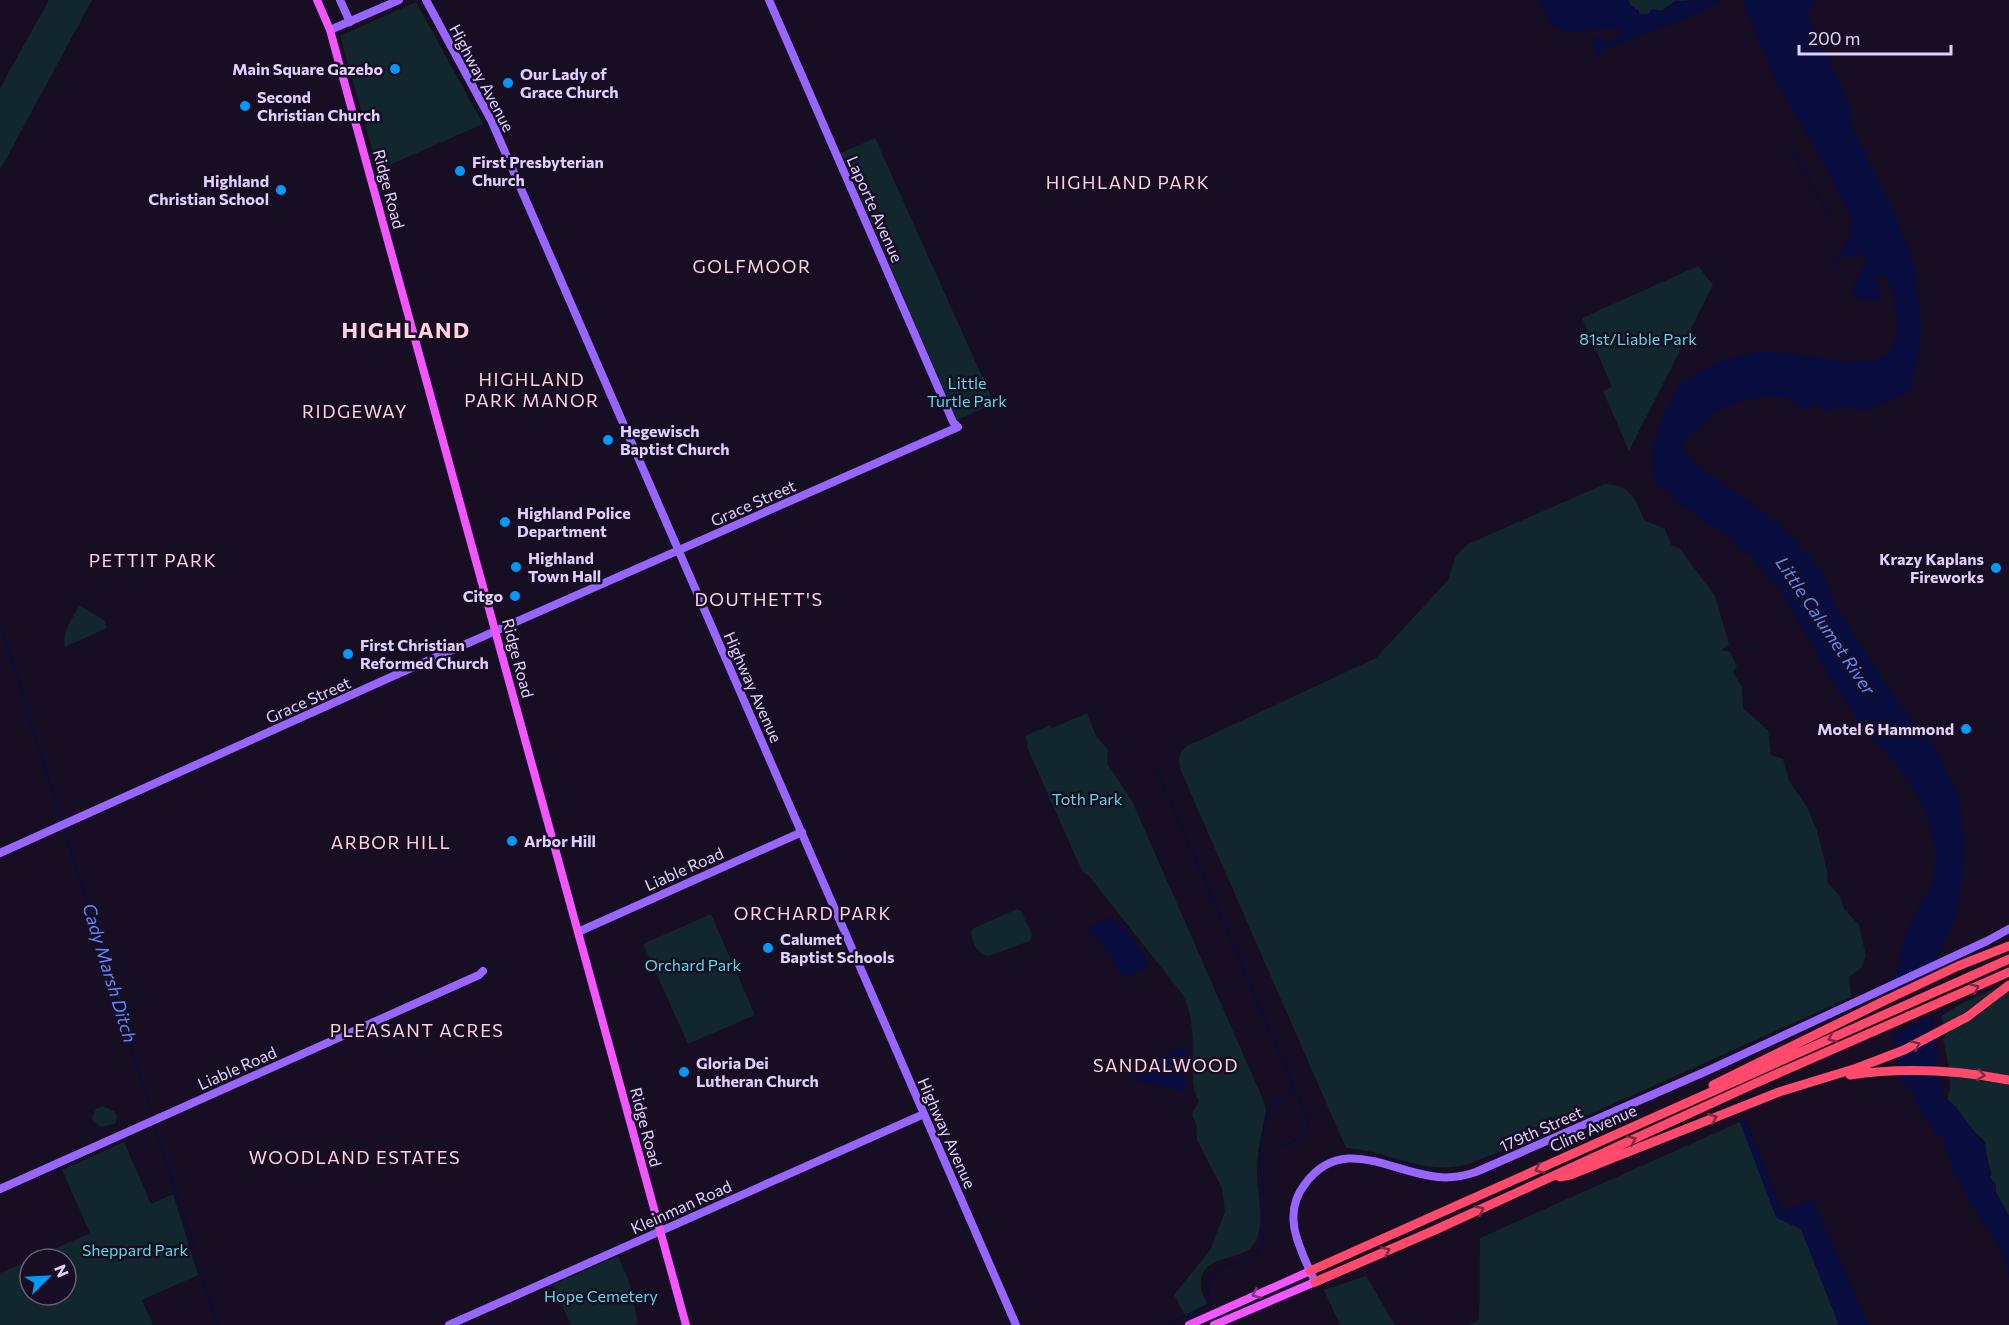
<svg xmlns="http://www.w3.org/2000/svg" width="2009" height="1325" font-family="Commissioner,sans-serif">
	<rect width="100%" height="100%" fill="#170e23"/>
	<path fill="#11262d" d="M49 0H92L0 170V88Z
		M1628 0H1691L1674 2 1662 11 1652 9 1649 14 1642 15 1631 6Z
		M416 2 483 124 378 170 340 36Z
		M875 138 994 403 957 420 841 153Z
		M1698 266 1713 285 1629 451 1603 391 1612 387 1582 318Z
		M1605 484C1630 484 1636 500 1644 520L1665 529 1671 545 1680 549 1715 596 1729 644 1722 650 1730 652 1737 666 1733 672 1742 687 1743 708 1768 730 1771 755 1783 759 1789 781 1807 807 1817 831 1827 870V882L1840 896 1844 909 1859 925 1866 956 1862 967 1849 977 1851 997 1575 1121 1466 1165C1421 1175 1390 1151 1346 1148L1181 771C1176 754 1181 747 1198 741L1376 658 1448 580 1456 556 1468 544Z
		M79 605 104 620 107 628 65 647C61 632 73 618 79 605Z
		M1087 713 1096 736 1108 750 1107 763 1132 801 1265 1104 1266 1111C1262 1131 1257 1151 1257 1171 1257 1193 1265 1220 1256 1241 1246 1264 1197 1251 1201 1287 1201 1292 1205 1299 1207 1304L1185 1315 1174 1295 1210 1250 1225 1212 1222 1188 1197 1140V1127L1192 1114 1199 1101C1189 1084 1194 1061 1193 1041 1192 1025 1190 1009 1183 995L1089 876 1082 871 1027 747 1028 743 1025 736 1050 725 1052 728Z
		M1017 909 1021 911 1032 934 1030 941 989 956C978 956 970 940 972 929Z
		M711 914 755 1015 688 1044 643 944Z
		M1996 988H1999L1944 1026 1941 1016 1962 1003Z
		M2009 990V1077L1949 1068 1943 1039 1947 1034 1982 1012Z
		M1950 1076 2009 1084V1216L1996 1192 1995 1183 1990 1177 1991 1173 1983 1139C1969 1130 1961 1110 1947 1099L1950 1090Z
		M103 1106 115 1112 117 1117 115 1124 101 1127 94 1122 92 1118 96 1109Z
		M1740 1122 1777 1218 1801 1229 1839 1325H1469L1479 1320 1480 1238Z
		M124 1142 151 1204 173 1194 198 1275 142 1300 153 1325H0V1273L30 1260V1295H66V1259H32L90 1233 62 1170Z
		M618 1256 629 1281 638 1323 634 1325H571L553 1285Z
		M1366 1276 1395 1325H1340L1324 1290Z"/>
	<path fill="#090d40" d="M1538 0H1628L1631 6 1635 7V10H1639V14H1649L1652 9 1662 11 1675 1 1724 0 1680 21 1605 49 1602 51V56H1596V51L1592 47 1594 38 1602 37 1605 42 1621 36 1620 29 1607 28 1572 32 1552 26Z
		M1742 0H1815L1809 10V18L1850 106 1851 124 1862 148 1867 150V159L1897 219 1914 263 1921 323V339L1910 391 1865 411 1842 407 1829 411 1813 404 1807 408H1800C1788 384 1736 401 1717 411 1710 415 1706 421 1700 427 1694 433 1686 435 1684 444 1683 451 1687 456 1691 461L1772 518 1799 544 1822 571 1836 607 1887 686 1914 724 1920 730 1923 731 1924 734 1934 746 1948 775 1955 785 1962 816 1964 849 1962 882 1953 926 1950 927 1937 959 1935 1012 1932 1024 1938 1054 1936 1065 1944 1097 1956 1107 1975 1133 1985 1142 1988 1167 1991 1173 1990 1178 1996 1186V1193L2009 1216V1275L2001 1249 1986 1229 1975 1209 1971 1207 1967 1194 1964 1191 1952 1169V1160L1944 1148 1943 1135 1939 1133 1935 1138 1933 1136 1934 1128 1921 1115 1920 1107 1916 1104 1915 1096 1900 1080 1888 996 1898 966 1902 946 1909 927 1921 902 1931 890 1936 854 1930 824 1924 807 1908 780 1882 748 1867 734 1832 681 1777 585 1762 570 1751 556 1738 547 1728 535 1704 522 1695 513 1682 507 1676 499 1656 483 1653 475 1652 450 1654 442 1665 412 1680 385 1686 379 1717 363 1737 356 1760 352 1786 353 1848 362 1873 360 1888 354 1891 351 1897 328 1893 296 1886 275 1883 274 1877 277 1881 300 1875 299 1862 301 1854 294 1851 290 1855 281 1860 277V266L1866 264 1863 255 1855 252 1850 259 1844 254 1837 262V265L1834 268 1833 266C1838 247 1856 243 1850 216L1825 166 1776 82Z
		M1108 918C1119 919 1143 951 1148 963L1146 967 1127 976 1120 974 1106 948 1088 930 1089 927Z
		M1183 1046 1186 1052V1089L1182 1091 1135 1080 1132 1071 1137 1067Z
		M1746 1120 1782 1211 1812 1200 1869 1325H1839L1801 1229 1777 1218 1772 1207 1740 1122Z"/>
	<path fill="#170e23" d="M1939 969 1937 1014 1890 1035 1886 1013V994Z"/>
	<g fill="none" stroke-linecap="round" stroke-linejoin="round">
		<path stroke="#090d40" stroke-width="1.5" d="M1790 147 1828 214 1831 213
			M0 621 62 823
			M1156 769 1235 949
			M64 827 153 1118
			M1238 948 1235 950 1308 1119C1307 1136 1294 1141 1280 1148
			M154 1123 218 1325
			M1166 1325 1209 1304 1210 1302 1208 1286C1222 1250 1260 1274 1263 1237V1162L1260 1149 1268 1109 1289 1093 1293 1083"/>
		<path stroke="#9666ff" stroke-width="8" d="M340 0 350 22
			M426 0 491 120 1016 1325
			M330 30 399 0
			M0 853 400 673 958 427 953 422 769 0
			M578 932 802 832
			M0 1189 479 975 483 971
			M1315 1282C1301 1250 1280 1216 1305 1184 1340 1136 1386 1169 1431 1176 1446 1179 1461 1177 1476 1172L1709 1070 1987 941 2009 929
			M449 1325 924 1114"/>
		<path stroke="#f156ff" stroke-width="8" d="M317 0 330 30 339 63 686 1325
			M1189 1325 1310 1271
			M1214 1325 1315 1282"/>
		<path stroke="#ff4a6c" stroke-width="9" d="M1850 1075C1904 1067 1956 1070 2009 1080
			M1713 1085 1886 1000 1958 966 2009 946
			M1560 1177 1570 1175 1779 1092 1857 1068 1904 1050 1967 1017 2009 985
			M1310 1271 2009 959
			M1315 1282 1435 1230 1756 1083 2009 972"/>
	</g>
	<defs><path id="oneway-chevron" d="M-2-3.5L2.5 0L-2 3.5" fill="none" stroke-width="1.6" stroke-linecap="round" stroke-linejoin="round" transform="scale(1.5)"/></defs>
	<g stroke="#7f2944">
		<use href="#oneway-chevron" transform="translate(1975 988) rotate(-24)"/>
		<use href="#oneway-chevron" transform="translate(1832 1038) rotate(156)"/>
		<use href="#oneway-chevron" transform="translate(1916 1045) rotate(-25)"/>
		<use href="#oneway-chevron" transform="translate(1981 1075) rotate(8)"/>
		<use href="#oneway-chevron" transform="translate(1713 1118) rotate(-22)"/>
		<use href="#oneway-chevron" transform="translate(1632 1140) rotate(-24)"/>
		<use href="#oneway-chevron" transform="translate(1539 1169) rotate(156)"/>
		<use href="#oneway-chevron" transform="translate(1480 1210) rotate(-25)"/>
		<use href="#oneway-chevron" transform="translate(1386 1251) rotate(-23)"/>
	</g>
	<use stroke="#843291" href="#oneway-chevron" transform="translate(1256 1294) rotate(156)"/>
	<g fill="#0099fa" stroke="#170e23" stroke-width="2">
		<circle cx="395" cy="69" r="6"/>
		<circle cx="508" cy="83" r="6"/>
		<circle cx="245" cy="106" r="6"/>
		<circle cx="460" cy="171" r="6"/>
		<circle cx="281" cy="190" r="6"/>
		<circle cx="608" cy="440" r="6"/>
		<circle cx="505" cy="522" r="6"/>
		<circle cx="516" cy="567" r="6"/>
		<circle cx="1996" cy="568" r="6"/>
		<circle cx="515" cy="596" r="6"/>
		<circle cx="348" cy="654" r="6"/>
		<circle cx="1966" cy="729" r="6"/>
		<circle cx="512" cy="841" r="6"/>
		<circle cx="768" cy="948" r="6"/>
		<circle cx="684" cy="1072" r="6"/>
	</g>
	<g text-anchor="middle" stroke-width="5" stroke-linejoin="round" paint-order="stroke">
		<g font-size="16" font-weight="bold" fill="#e3cfff" stroke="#170e23" text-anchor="start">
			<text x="383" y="75" text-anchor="end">Main Square Gazebo</text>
			<text x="520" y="80">Our Lady of<tspan x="520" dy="18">Grace Church</tspan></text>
			<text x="257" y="103">Second<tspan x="257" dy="18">Christian Church</tspan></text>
			<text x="472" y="168">First Presbyterian<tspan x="472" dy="18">Church</tspan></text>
			<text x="269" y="187" text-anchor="end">Highland<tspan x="269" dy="18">Christian School</tspan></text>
			<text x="620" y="437">Hegewisch<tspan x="620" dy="18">Baptist Church</tspan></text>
			<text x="517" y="519">Highland Police<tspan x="517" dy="18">Department</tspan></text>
			<text x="528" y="564">Highland<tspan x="528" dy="18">Town Hall</tspan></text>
			<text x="1984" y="565" text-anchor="end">Krazy Kaplans<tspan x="1984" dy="18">Fireworks</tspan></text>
			<text x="503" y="602" text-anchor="end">Citgo</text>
			<text x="360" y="651">First Christian<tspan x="360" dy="18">Reformed Church</tspan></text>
			<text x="1954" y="735" text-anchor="end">Motel 6 Hammond</text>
			<text x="524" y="847">Arbor Hill</text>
			<text x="780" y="945">Calumet<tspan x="780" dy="18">Baptist Schools</tspan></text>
			<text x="696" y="1069">Gloria Dei<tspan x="696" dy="18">Lutheran Church</tspan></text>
		</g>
		<g font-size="16" fill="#e3cfff" stroke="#170e23">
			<text transform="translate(482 78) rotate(62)" y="6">Highway Avenue</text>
			<text transform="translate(389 189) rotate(75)" y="6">Ridge Road</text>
			<text transform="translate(875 209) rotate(66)" y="6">Laporte Avenue</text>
			<text transform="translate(753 503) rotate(-24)" y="6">Grace Street</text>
			<text transform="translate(518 658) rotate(75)" y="6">Ridge Road</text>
			<text transform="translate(753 687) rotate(66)" y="6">Highway Avenue</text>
			<text transform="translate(308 700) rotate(-24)" y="6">Grace Street</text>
			<text transform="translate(684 869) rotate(-24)" y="6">Liable Road</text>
			<text transform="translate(237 1068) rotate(-24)" y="6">Liable Road</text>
			<text transform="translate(646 1127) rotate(75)" y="6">Ridge Road</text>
			<text transform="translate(1593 1128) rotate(-24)" y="6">Cline Avenue</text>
			<text transform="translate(1541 1129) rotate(-24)" y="6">179th Street</text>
			<text transform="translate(947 1133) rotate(66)" y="6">Highway Avenue</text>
			<text transform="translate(681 1207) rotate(-24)" y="6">Kleinman Road</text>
		</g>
		<g font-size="16" fill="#5adbe0" stroke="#170e23">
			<text x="1638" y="345">81st/Liable Park</text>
			<text x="967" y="389">Little<tspan x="967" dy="18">Turtle Park</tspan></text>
			<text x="1087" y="805">Toth Park</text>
			<text x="693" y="971">Orchard Park</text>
			<text x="135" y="1256">Sheppard Park</text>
			<text x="601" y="1302">Hope Cemetery</text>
		</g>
		<g font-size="18" letter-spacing="1.5" fill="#ffd1e1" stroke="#170e23">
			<text x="1128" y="189">HIGHLAND PARK</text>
			<text x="752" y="273">GOLFMOOR</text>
			<text x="532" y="386">HIGHLAND<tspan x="532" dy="21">PARK MANOR</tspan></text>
			<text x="355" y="418">RIDGEWAY</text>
			<text x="153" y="567">PETTIT PARK</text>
			<text x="759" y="606">DOUTHETT'S</text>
			<text x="391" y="849">ARBOR HILL</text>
			<text x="813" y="920">ORCHARD PARK</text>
			<text x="417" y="1037">PLEASANT ACRES</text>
			<text x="1166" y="1072">SANDALWOOD</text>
			<text x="355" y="1164">WOODLAND ESTATES</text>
		</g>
		<g font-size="18" font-style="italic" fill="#5d85ff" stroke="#170e23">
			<text transform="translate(1825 626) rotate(56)" y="6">Little Calumet River</text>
			<text transform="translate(109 973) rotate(73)" y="6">Cady Marsh Ditch</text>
		</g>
		<g font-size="22" font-weight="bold" letter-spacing="1.5" fill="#ffd1e1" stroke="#170e23">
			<text x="406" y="338">HIGHLAND</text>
		</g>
	</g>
	<g transform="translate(48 1277) rotate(66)"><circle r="28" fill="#170e23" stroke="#695b7b" stroke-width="1.5"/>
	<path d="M0-4.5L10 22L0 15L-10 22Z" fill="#0099fa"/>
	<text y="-9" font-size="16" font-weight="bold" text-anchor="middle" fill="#e3cfff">N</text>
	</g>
	<path d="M1799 45v9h152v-9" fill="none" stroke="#e3cfff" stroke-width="3"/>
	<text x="1808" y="45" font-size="18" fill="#e3cfff" stroke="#170e23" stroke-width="4.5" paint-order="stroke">200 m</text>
</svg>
